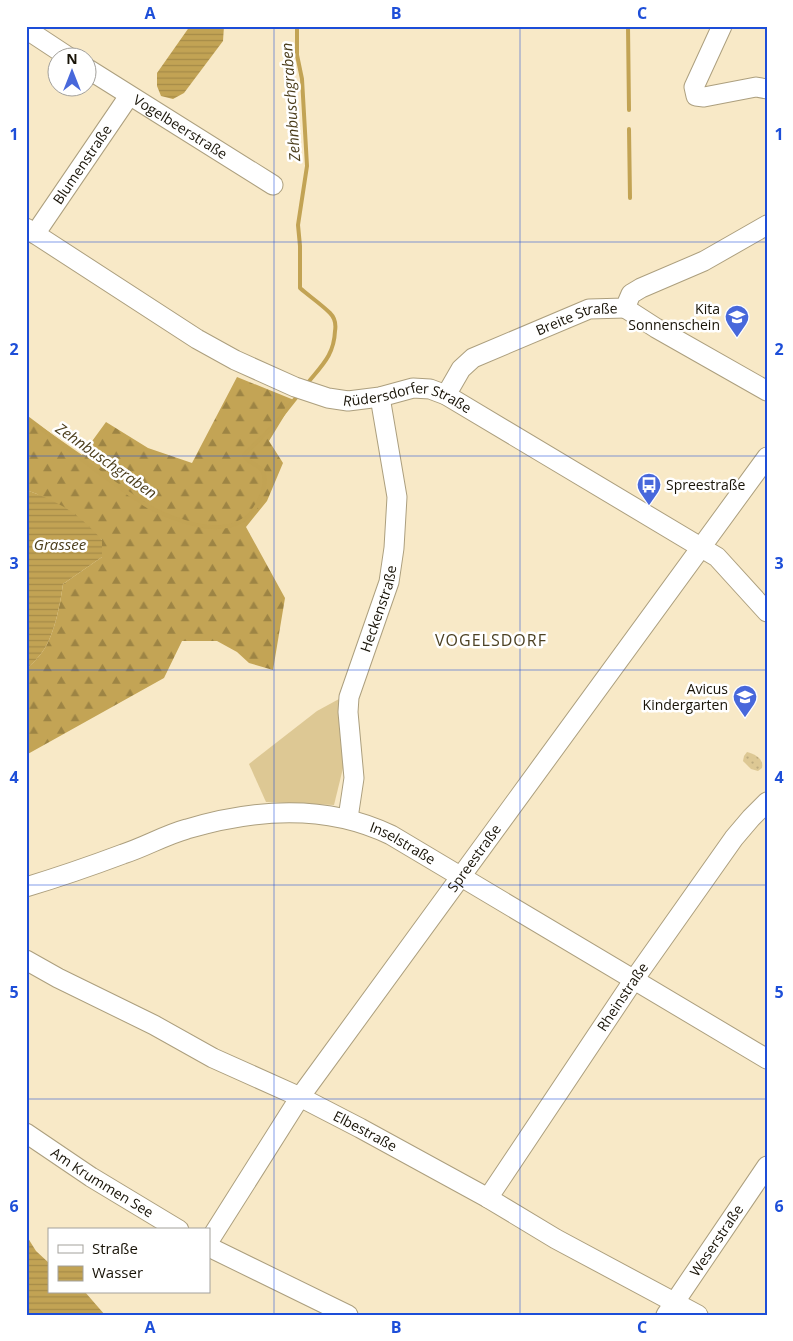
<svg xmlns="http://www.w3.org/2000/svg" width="793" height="1341" font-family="'Open Sans',sans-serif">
	<defs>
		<pattern id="forest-firs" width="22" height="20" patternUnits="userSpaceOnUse" patternTransform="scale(1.25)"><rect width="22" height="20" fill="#c3a455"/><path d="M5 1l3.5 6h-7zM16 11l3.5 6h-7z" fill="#9d8444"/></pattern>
		<pattern id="park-dots" width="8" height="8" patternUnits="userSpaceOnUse" patternTransform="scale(1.25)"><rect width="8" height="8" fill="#ddc894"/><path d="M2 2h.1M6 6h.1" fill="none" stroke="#bdab7e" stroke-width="1.8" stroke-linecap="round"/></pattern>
		<pattern id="water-rules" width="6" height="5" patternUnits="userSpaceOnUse" patternTransform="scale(1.25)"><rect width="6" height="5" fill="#c2a354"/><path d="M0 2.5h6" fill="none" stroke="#a68b48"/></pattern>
	</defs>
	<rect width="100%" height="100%" fill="#f8e9c7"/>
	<path fill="#ddc894" d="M339 699 344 764 334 805 266 802 249 764 317 711Z"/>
	<path fill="url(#forest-firs)" d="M237 377 294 400 269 441 283 463 267 501 246 527 285 598 273 670 249 663 237 652 217 641H182L164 678 26 755V669C31 665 36 660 40 655 54 639 60 605 63 584L102 557V540L37 494 26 490V416L82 455 106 422 148 448 192 463Z"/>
	<path fill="url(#park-dots)" d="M747 752C755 754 764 759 762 768L758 771 751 769 743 761 744 756Z"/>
	<path fill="url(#water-rules)" d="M190 26H224L223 41 184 93 173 99 161 96 157 86V73Z
		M26 490C60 502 78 513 102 540V557L63 584C60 605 54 639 40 655 36 660 31 665 26 669Z
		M26 1235 36 1251 49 1263V1292H85L105 1315H26Z"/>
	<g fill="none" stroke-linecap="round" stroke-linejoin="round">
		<path stroke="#c2a354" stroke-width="4" d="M297 26V55L302 79 307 166 298 225 300 246V288C309 296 321 304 330 313 335 318 336 325 335 331 334 356 321 366 306 385
			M628 26 629 110
			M629 129 630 198
			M26 417C57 440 87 464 118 486 134 497 152 511 171 517 199 528 239 537 257 505 261 497 268 482 263 472 259 464 247 463 244 455L276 423 299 394"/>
		<defs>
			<g id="minor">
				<path d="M722 26 694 87 696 96 704 97 756 87 767 89"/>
				<path d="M26 29 70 58"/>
				<path id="s1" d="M88 69 273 185"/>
				<path id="s2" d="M26 228 197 339 235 360 295 387 328 398 348 401 380 397 413 388 430 389 446 395 717 557 767 612"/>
				<path id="s3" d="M35 234 129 96"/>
				<path d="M625 308 656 328 767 391"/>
				<path id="s4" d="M446 395 461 369 473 358 589 309 625 308 631 294 641 288 704 261 767 225"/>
				<path id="s5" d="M348 818 354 778 348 712 349 697 389 582 394 548 397 497 380 397"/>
				<path id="s6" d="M26 887C59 877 91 866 123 854 145 847 165 835 187 829 254 809 327 804 391 835L767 1059"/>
				<path id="s7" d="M26 960 58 978 154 1025 213 1058 300 1097 360 1128 488 1198 556 1239 698 1315"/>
				<path id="s8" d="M26 1133 91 1177 179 1230"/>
				<path id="s9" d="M488 1198 633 981 734 838 751 818 767 802"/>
				<path id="s10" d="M209 1241 300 1097 767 457"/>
				<path d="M209 1247 348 1315"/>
				<path id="s11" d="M666 1315 767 1166"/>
			</g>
		</defs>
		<use href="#minor" stroke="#ac9f7e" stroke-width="21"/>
		<use href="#minor" stroke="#fff" stroke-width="19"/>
	</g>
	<path fill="none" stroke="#1d4ed8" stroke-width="1" stroke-opacity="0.55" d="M274 26V1315M520 26V1315M26 242H767M26 456H767M26 670H767M26 885H767M26 1099H767"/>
	<defs>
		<symbol id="school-pin" viewBox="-11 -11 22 30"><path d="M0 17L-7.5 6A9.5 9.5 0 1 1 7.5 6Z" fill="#4868db" stroke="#fff"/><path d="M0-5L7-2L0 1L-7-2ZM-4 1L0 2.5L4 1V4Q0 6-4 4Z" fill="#fff"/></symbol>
		<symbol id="bus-pin" viewBox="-11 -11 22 30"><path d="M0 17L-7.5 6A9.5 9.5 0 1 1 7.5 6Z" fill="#4868db" stroke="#fff"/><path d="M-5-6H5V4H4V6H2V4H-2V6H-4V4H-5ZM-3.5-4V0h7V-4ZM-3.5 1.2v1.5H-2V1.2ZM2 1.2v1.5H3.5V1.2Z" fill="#fff"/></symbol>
	</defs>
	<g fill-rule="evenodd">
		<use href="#school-pin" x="723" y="303" width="28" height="38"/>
		<use href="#bus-pin" x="635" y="471" width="28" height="38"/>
		<use href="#school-pin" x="731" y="683" width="28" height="38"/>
	</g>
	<g text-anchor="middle" stroke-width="5" stroke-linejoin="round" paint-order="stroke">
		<g font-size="14" fill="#181307" stroke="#fff">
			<text dy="5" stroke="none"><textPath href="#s1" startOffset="109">Vogelbeerstraße</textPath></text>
			<text dy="5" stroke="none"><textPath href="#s3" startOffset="84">Blumenstraße</textPath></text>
			<text dy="5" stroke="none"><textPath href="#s4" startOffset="158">Breite Straße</textPath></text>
			<text dy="5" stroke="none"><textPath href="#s2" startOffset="430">Rüdersdorfer Straße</textPath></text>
			<text dy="5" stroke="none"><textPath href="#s5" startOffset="215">Heckenstraße</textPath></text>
			<text dy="5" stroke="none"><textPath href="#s6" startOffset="394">Inselstraße</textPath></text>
			<text dy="5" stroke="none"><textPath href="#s10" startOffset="466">Spreestraße</textPath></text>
			<text dy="5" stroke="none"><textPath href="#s9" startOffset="242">Rheinstraße</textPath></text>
			<text dy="5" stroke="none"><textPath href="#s7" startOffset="380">Elbestraße</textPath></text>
			<text dy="5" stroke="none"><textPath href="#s8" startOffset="91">Am Krummen See</textPath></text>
			<text dy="5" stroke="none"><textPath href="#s11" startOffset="90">Weserstraße</textPath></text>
		</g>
		<g font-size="14" fill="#181307" stroke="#fff" text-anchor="end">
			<text x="720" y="314">Kita<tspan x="720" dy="16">Sonnenschein</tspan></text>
			<text x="666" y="490" text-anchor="start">Spreestraße</text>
			<text x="728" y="694">Avicus<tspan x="728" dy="16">Kindergarten</tspan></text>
		</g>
		<g font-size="15" font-style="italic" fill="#4b3d1b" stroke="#fff">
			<text transform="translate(291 102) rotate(-94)" y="5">Zehnbuschgraben</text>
			<text transform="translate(106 461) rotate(35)" y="5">Zehnbuschgraben</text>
			<text x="60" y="550">Grassee</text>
		</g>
		<g font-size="16" letter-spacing="1" fill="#4c4123" stroke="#fff">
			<text x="491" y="646">VOGELSDORF</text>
		</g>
	</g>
	<rect width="793" height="1341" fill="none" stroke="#ffffff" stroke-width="55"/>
	<rect x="48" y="1228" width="162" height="65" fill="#ffffff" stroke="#a3a19c"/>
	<rect x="58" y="1245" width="25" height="8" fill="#ffffff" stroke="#a3a19c"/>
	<text x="92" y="1254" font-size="15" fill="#181307">Straße</text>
	<rect x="58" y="1266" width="25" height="15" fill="url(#water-rules)" stroke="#a3a19c"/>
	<text x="92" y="1278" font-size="15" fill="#181307">Wasser</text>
	<g transform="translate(72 72)"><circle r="24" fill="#ffffff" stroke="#a3a19c"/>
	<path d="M0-4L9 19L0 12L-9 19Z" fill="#4868db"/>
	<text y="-8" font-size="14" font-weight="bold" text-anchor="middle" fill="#181307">N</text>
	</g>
	<rect x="28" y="28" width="738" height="1286" fill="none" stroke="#1d4ed8" stroke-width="2"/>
	<g font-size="16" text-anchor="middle" font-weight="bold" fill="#1d4ed8">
		<text x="150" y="19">A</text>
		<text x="396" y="19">B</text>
		<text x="642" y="19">C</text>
		<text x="14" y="140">1</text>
		<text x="779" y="140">1</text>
		<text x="14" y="355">2</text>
		<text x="779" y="355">2</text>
		<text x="14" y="569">3</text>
		<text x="779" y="569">3</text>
		<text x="14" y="783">4</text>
		<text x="779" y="783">4</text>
		<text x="14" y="998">5</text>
		<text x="779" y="998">5</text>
		<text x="14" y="1212">6</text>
		<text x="779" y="1212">6</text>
		<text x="150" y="1333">A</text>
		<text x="396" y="1333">B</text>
		<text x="642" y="1333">C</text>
	</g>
</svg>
